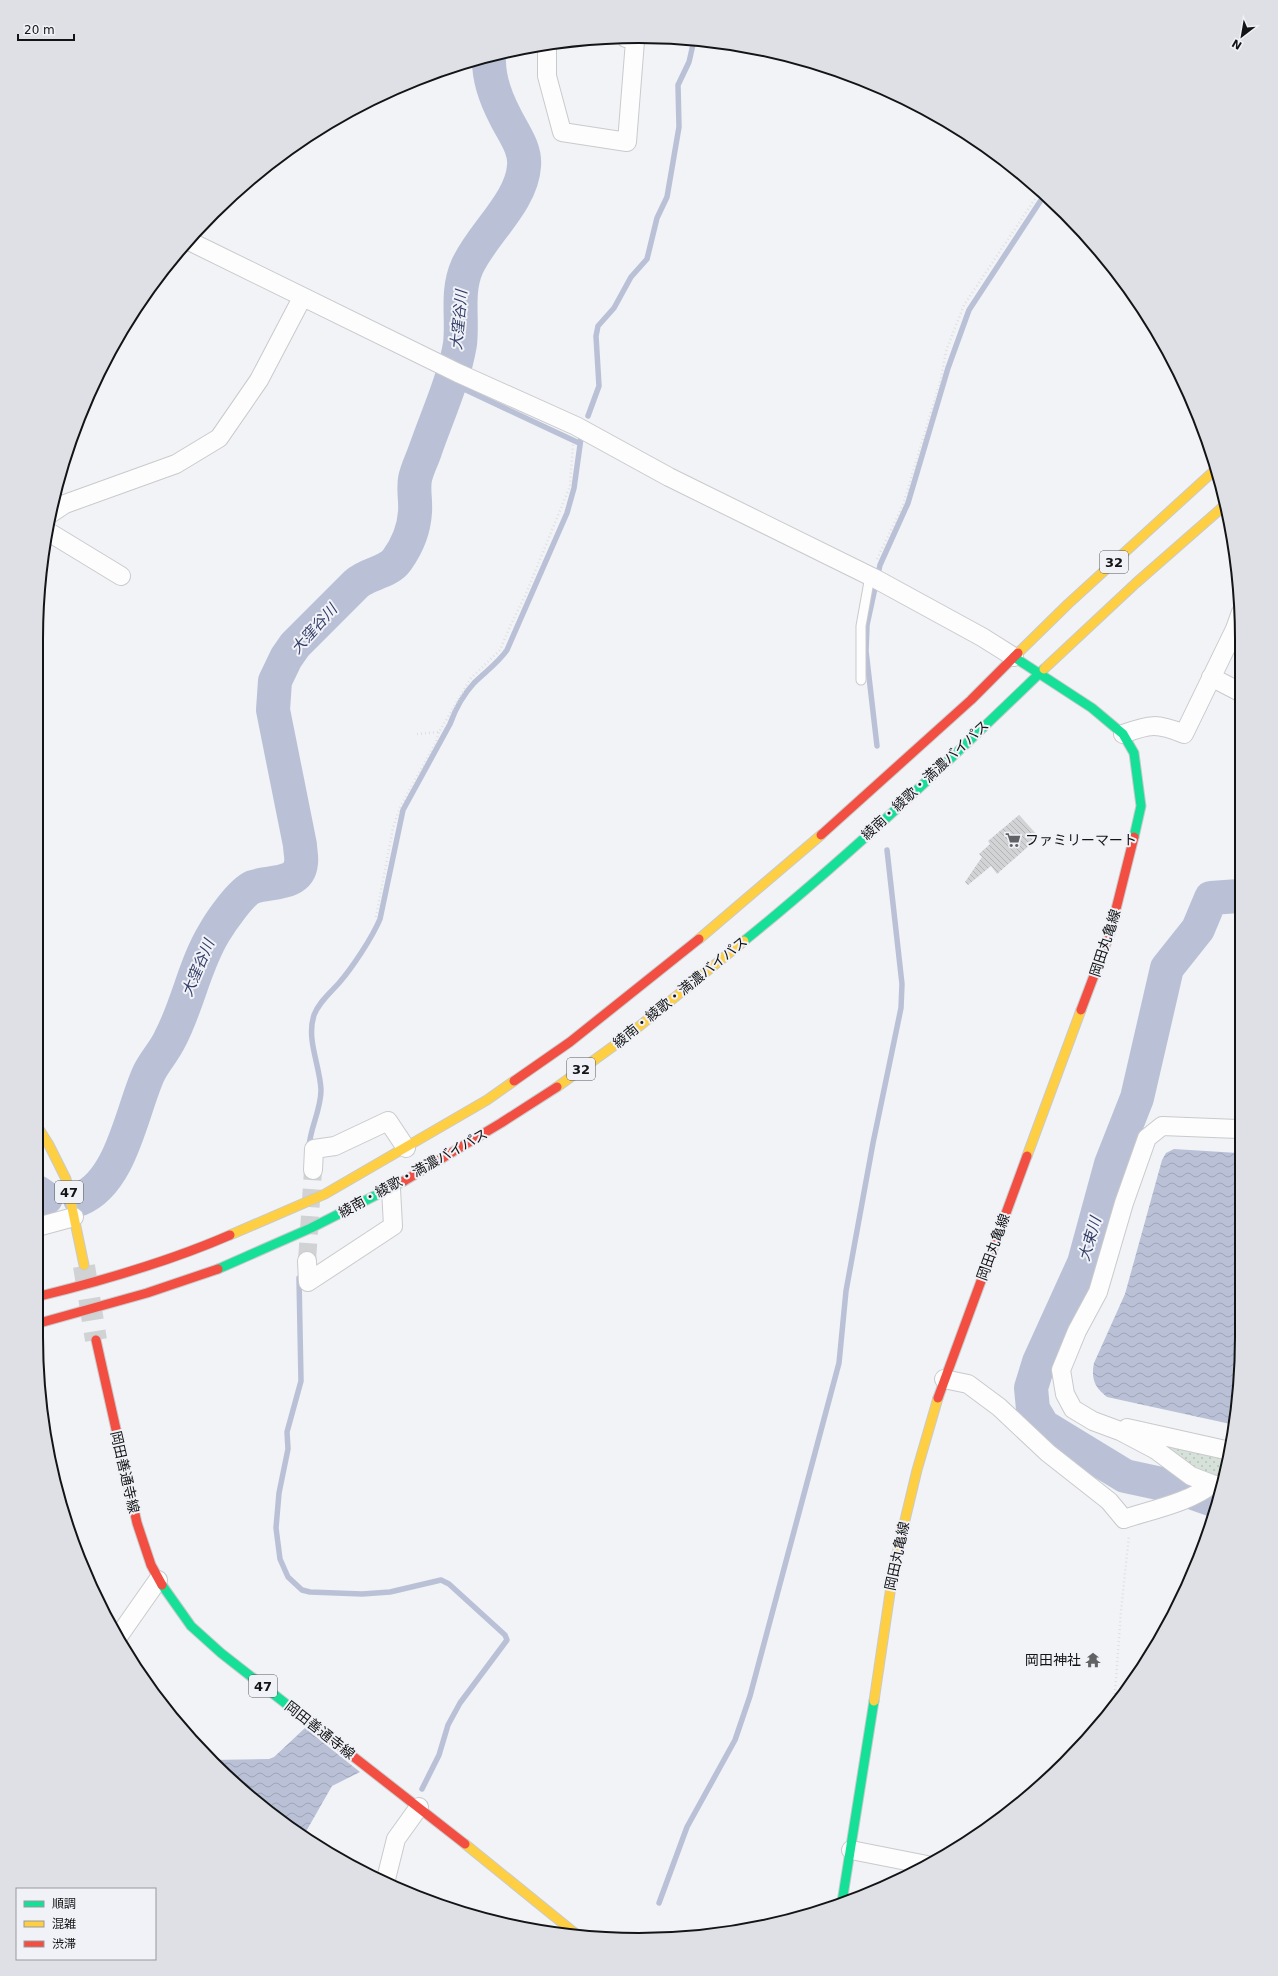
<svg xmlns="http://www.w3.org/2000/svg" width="1278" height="1976" font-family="'DejaVu Sans','Noto Sans JP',sans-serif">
	<defs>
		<pattern id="grass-dots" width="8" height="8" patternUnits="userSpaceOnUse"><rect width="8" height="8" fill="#d6e2d9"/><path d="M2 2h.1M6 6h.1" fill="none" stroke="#b7c1b9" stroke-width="1.8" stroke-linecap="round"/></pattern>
		<pattern id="water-waves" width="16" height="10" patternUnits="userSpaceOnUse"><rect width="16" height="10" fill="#bac1d7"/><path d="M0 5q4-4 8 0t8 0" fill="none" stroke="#9fa5b8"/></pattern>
		<pattern id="building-back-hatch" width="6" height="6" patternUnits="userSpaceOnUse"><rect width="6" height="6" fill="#d2d3d5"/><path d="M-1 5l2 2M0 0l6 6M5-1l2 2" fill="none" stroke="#b3b4b6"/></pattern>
	</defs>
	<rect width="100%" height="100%" fill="#f1f3f6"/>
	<path fill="url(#grass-dots)" d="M1139 1435 1229 1455 1225 1477 1197 1471Z"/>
	<path fill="url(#water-waves)" d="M1174 1149 1238 1153 1237 1415 1235 1425 1107 1397C1094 1387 1091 1378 1094 1363L1125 1294 1162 1160 1166 1153Z
		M305 1728 360 1772 332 1786 304 1835 272 1816 210 1760 269 1759 274 1757Z"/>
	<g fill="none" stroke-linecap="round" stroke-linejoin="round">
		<path stroke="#bac1d7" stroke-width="5.5" d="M449 382 579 443
			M588 416 599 386 596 336 598 326 614 308 631 277 647 259 657 218 667 197 679 127 678 85 689 62 694 40
			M877 746 866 651 867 625 880 565 908 503 948 368 969 310 1045 194
			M309 1147C310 1128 321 1110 321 1090 320 1065 306 1040 314 1015 319 1002 330 993 339 983 352 968 372 938 380 919L403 810 450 724C455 710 463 695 474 683 485 672 498 663 507 650L567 513 574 488 581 438
			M299 1278 301 1381 287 1432 288 1449 279 1493 276 1528 280 1559 288 1577 302 1590 310 1592 362 1594 390 1592 441 1580 449 1584 505 1635 507 1640 460 1703 448 1725 439 1755 422 1789
			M659 1903 687 1827 735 1740 750 1696 839 1363 846 1291 873 1143 901 1008 902 984 887 850"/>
		<path stroke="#bac1d7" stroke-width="34" d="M37 1192 46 1198
			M80 1199C121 1182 131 1114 148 1075 153 1063 164 1052 170 1039 188 1005 194 966 214 933 221 921 241 892 253 887 269 881 299 886 301 863 302 857 300 851 300 845L273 710 275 681 286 658 295 645 356 584C368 573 388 573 397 560 407 546 414 529 415 512 416 501 413 490 415 479 417 469 422 460 425 451 437 416 454 380 460 344 463 318 456 292 467 267 481 235 522 202 524 166 526 148 512 131 505 116 495 97 488 77 489 56
			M1219 1502 1176 1487 1125 1476 1043 1426 1033 1409 1031 1388 1039 1362 1084 1263 1111 1164 1137 1098 1167 968 1198 929 1211 898 1239 896"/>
	</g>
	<path fill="url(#building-back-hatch)" d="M1019 815 1039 837 997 874 991 866 968 885 965 882 982 857 979 854 990 844 988 841Z"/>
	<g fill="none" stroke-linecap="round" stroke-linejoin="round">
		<path stroke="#d0d2d4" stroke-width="18" stroke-dasharray="18 9" stroke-linecap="butt" d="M307 1261 313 1170"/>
		<path stroke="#d0d2d4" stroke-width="22" stroke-dasharray="22 11" stroke-linecap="butt" d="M84 1266 96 1340"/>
		<defs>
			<path id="lane" d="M861 680V626L870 576"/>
			<path id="street" d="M547 46V76L562 132 627 142 635 41 626 38
				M187 240 458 373 576 426 669 477 874 578 982 637 1014 657
				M50 514 65 504 176 464 219 438 259 380 302 298
				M47 531 121 576
				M1211 677 1240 692
				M1123 734C1150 724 1157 723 1184 734L1235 629 1241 612
				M313 1170 314 1149 335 1146 388 1121 406 1148
				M37 1227 74 1217
				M307 1261 308 1282 393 1226 391 1189
				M944 1379 968 1384 999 1407 1048 1453 1109 1501 1124 1519C1151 1510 1191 1502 1212 1484L1220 1486
				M1127 1428 1230 1451
				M1212 1484 1191 1476 1156 1450 1120 1431 1093 1421 1073 1409 1065 1394 1061 1370 1077 1331 1098 1292 1124 1203 1147 1138 1162 1126 1238 1129
				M118 1637 158 1580
				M851 1850 927 1865
				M385 1883 396 1839 419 1807"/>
			<path id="fast" d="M1014 657 1092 708 1123 734 1134 753 1141 806 1134 837
				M744 941C849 856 947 763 1044 669
				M218 1269 311 1228 404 1181
				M162 1585 191 1626 221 1653 313 1725
				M842 1902 874 1701"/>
			<path id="slow" d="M1018 653 1068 604 1216 469
				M1044 669 1136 583 1225 505
				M699 939 821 835
				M557 1087 626 1037 744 941
				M37 1126 49 1145 66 1179 84 1265
				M1027 1156 1081 1010
				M230 1235 325 1194 487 1100 514 1081
				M874 1701 894 1566 917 1470 938 1398
				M465 1844 576 1934"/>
			<path id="jam" d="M821 835 971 700 1018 653
				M1081 1010 1110 933 1134 837
				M514 1081 570 1042 699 939
				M404 1181 501 1123 557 1087
				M36 1297C102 1281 168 1262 230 1235
				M36 1324 147 1293 218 1269
				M96 1340 137 1523 151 1565 162 1585
				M938 1398 1027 1156
				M313 1725 465 1844"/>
		</defs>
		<use href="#lane" stroke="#c9cacc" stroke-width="11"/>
		<use href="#street" stroke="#c9cacc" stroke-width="20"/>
		<use href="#fast" stroke="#c9cacc" stroke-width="11"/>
		<use href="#slow" stroke="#c9cacc" stroke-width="11"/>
		<use href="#jam" stroke="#c9cacc" stroke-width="11"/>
		<path stroke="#dfdfe0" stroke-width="2.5" stroke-dasharray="1 3" stroke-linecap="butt" d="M877 559 903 505 941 379 946 351 964 305 1041 190
			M417 734 439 732 471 678 500 650 511 624 525 596 570 486 573 444
			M376 917 393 828 400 807 436 742 439 732
			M1114 1706 1121 1611 1129 1535"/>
		<use href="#lane" stroke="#fdfdfe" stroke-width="9"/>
		<use href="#street" stroke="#fdfdfe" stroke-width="18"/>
		<use href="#fast" stroke="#16e098" stroke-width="9"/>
		<use href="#slow" stroke="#ffcf43" stroke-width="9"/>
		<use href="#jam" stroke="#f24e42" stroke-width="9"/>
	</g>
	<defs>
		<symbol id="supermarket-bare" viewBox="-9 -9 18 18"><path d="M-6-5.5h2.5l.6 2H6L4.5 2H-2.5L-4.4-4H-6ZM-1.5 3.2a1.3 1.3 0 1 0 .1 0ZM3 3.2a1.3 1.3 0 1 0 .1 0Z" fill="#616264" stroke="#f0f2f7" stroke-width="2.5" paint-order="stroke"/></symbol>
		<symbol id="temple-bare" viewBox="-9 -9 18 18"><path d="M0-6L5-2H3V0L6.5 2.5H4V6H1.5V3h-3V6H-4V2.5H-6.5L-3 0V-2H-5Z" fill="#616264" stroke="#f0f2f7" stroke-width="2.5" paint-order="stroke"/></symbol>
	</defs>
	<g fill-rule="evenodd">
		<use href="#supermarket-bare" x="1002" y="829" width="22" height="22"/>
		<use href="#temple-bare" x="1082" y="1649" width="22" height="22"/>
	</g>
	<g text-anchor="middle" stroke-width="4" stroke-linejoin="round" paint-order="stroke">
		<g fill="#f0f2f7" stroke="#555759" stroke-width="1">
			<rect x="1100" y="551" width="28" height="22" rx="3"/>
			<rect x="567" y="1058" width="28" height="22" rx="3"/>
			<rect x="55" y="1181" width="28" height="22" rx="3"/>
			<rect x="249" y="1675" width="28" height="22" rx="3"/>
		</g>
		<g font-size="13" font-weight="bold" fill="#131415">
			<text x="1114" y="567">32</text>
			<text x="581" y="1074">32</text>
			<text x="69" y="1197">47</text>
			<text x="263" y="1691">47</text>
		</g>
		<g font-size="14" fill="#131415" stroke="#f0f2f7">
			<text transform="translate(925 780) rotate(-43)" y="5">綾南・綾歌・満濃バイパス</text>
			<text transform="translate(1105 943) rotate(-72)" y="5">岡田丸亀線</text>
			<text transform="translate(680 992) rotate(-39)" y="5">綾南・綾歌・満濃バイパス</text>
			<text transform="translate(413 1173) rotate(-29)" y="5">綾南・綾歌・満濃バイパス</text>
			<text transform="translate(993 1247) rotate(-70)" y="5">岡田丸亀線</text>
			<text transform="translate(125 1472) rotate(77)" y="5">岡田善通寺線</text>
			<text transform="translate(897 1556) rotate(-78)" y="5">岡田丸亀線</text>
			<text transform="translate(320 1730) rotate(38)" y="5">岡田善通寺線</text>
		</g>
		<g font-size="14" fill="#131415" stroke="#f0f2f7" text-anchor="start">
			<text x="1025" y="845">ファミリーマート</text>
			<text x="1081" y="1665" text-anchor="end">岡田神社</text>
		</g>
		<g font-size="15" font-style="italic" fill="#323d67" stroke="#f0f2f7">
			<text transform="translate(459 320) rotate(-85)" y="5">大窪谷川</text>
			<text transform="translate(314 629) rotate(-48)" y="5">大窪谷川</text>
			<text transform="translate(198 968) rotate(-67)" y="5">大窪谷川</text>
			<text transform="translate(1090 1239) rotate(-74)" y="5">大束川</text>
		</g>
	</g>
	<path d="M0 0H1278V1976H0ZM639 43H639A596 596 0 0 1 1235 639V1337A596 596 0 0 1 639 1933H639A596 596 0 0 1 43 1337V639A596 596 0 0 1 639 43Z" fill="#dee0e5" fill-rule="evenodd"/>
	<path fill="none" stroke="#131415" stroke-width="2" d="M639 43H639A596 596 0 0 1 1235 639V1337A596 596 0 0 1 639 1933H639A596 596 0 0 1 43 1337V639A596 596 0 0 1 639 43Z"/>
	<rect x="16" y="1888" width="140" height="72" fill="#f0f2f7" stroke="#98999d"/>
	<rect x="24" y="1901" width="20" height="6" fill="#16e098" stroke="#98999d"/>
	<text x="52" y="1908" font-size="12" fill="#131415">順調</text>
	<rect x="24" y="1921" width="20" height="6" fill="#ffcf43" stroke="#98999d"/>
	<text x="52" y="1928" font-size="12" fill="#131415">混雑</text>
	<rect x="24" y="1941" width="20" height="6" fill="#f24e42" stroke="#98999d"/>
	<text x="52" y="1948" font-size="12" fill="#131415">渋滞</text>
	<g transform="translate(1242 36) rotate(211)" stroke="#f0f2f7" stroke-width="3" paint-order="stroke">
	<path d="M0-3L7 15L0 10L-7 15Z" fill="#131415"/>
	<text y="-6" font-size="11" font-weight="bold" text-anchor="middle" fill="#131415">N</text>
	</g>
	<path d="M18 34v6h56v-6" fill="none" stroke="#131415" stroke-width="2"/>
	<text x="24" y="34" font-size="12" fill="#131415" stroke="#f0f2f7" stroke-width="3" paint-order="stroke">20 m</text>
</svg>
